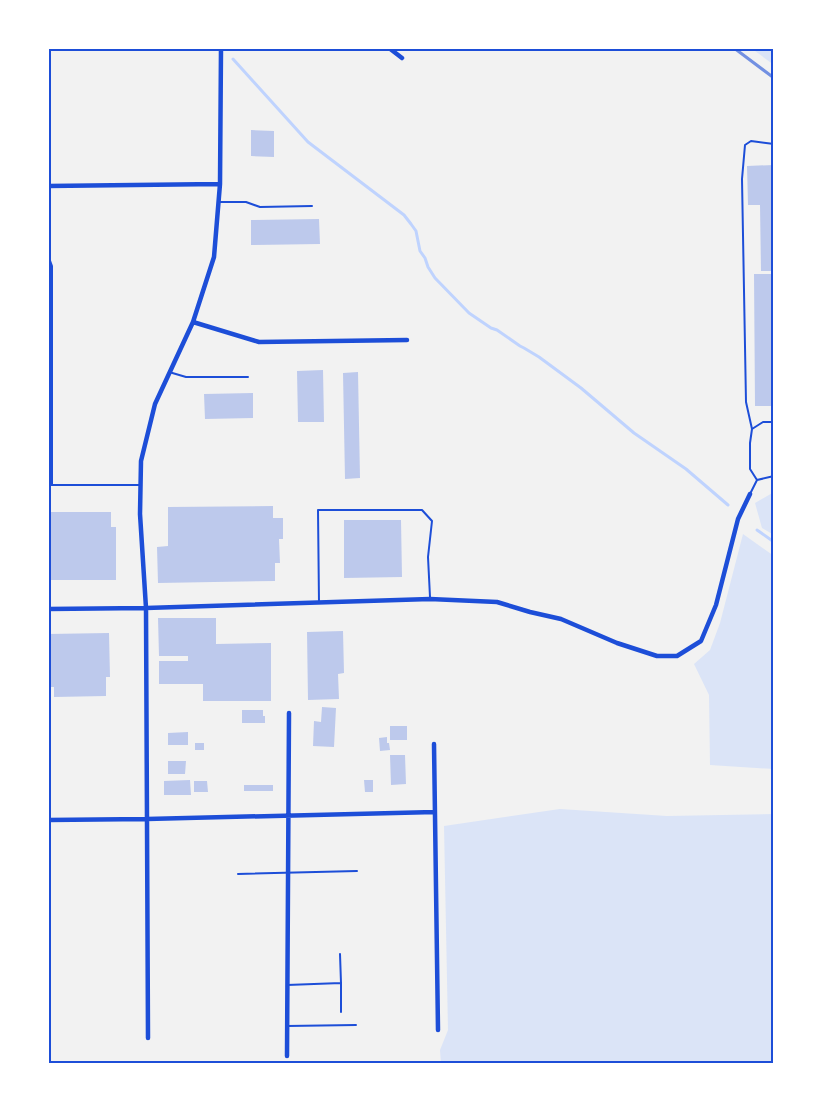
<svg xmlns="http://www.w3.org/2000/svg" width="822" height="1112" font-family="'PT Serif',serif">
	<rect width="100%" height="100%" fill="#f2f2f2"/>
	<path fill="#dbe4f7" d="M751 48H774V65Z
		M774 492V535L762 528 755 503Z
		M743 534 774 556V769L710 765 709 695 694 664 710 650 720 623Z
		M560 809 667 816 774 814V1064H441L440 1050 448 1030 444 826Z"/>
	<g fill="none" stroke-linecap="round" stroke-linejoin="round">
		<path stroke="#bfd3fe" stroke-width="3" d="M233 59 308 142 404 215 411 224 416 231 420 251 425 258 428 267 435 278 469 313 491 328 497 330 520 346 524 348 539 357 581 388 634 433 686 469 728 505
			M757 530 774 542"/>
	</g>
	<path fill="#bdc9ec" d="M251 130 274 131V157L251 156Z
		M774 165V271H761L760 205H748L747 166Z
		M319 219 320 244 251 245V220Z
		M754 274H774V406H755Z
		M323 370 324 422H298L297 371Z
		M358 372 360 478 345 479 343 373Z
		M253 393V418L205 419 204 394Z
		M273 506V518H283V539H279L280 563H275V581L158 583 157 547 168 546V507Z
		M48 512H111V527H116V580H48Z
		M344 520H401L402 577 344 578Z
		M158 618H216V644L271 643V701H203V684H159V661H188V656H159Z
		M343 631 344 673 338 674 339 699 308 700 307 632Z
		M109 633 110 677H106V696L54 697V687H48V634Z
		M322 707 336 708 334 747 313 746 314 721 321 722Z
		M242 710H263V716H265V723H242Z
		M390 726H407V740H390Z
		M188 732V745H168V733Z
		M387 737V743H389L390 750 380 751 379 738Z
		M195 743H204V750H195Z
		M390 755H405L406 784 391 785Z
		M168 761H186L185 774H168Z
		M190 780 191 795H164V781Z
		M364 780H373V792H365Z
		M194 781H207L208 792H194Z
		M244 785H273V791H244Z"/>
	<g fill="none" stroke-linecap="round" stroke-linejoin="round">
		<path stroke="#1d4ed8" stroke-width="2" d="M218 202H246L260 207 312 206
			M48 255 52 266V485
			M169 372 186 377H248
			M752 429 746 402 742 179 745 145 751 141 774 144
			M757 480 750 469V443L752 429 763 422H774
			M48 485H140
			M750 494 757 480 774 476
			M319 603 318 510H422L432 521 428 557 430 597
			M238 874 357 871
			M341 983V1012
			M287 985 341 983 340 954
			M287 1026 356 1025"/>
		<path stroke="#1d4ed8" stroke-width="4.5" d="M389 48 402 58
			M48 186 220 184
			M193 322 259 342 407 340
			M48 609 146 608 430 599 497 602 530 612 561 619 617 643 657 656H677L701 641 716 605 738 519 750 494
			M434 744 438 1030
			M48 820 147 819 435 812
			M148 1038 146 608 140 514 141 461 155 404 193 322 214 257 220 184 221 48
			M287 1056 289 713"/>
		<path stroke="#7290e2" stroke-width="3" d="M734 48 774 78"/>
	</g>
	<rect width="822" height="1112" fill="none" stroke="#ffffff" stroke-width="99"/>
	<rect x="50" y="50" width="722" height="1012" fill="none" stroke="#1d4ed8" stroke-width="2"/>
</svg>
